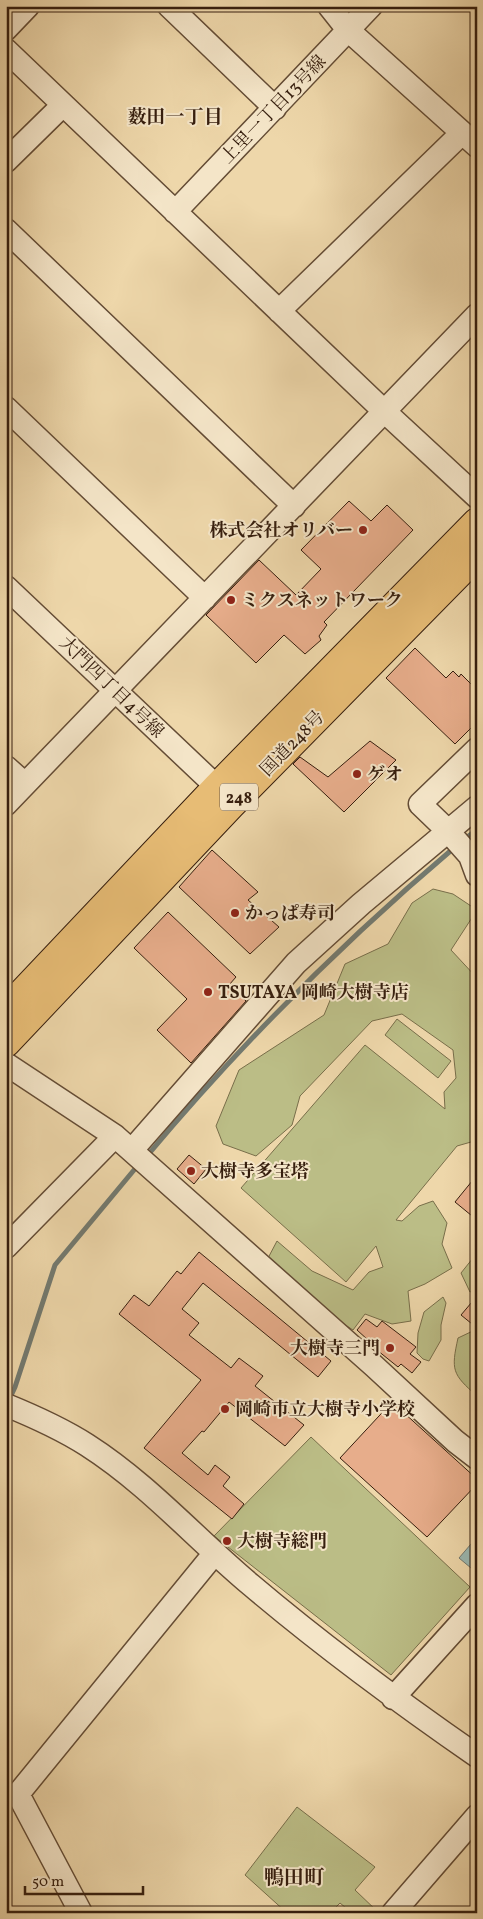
<svg xmlns="http://www.w3.org/2000/svg" width="483" height="1919" font-family="Vollkorn,'Noto Serif JP',serif">
	<rect width="100%" height="100%" fill="#eed7aa"/>
	<filter id="stains"><feTurbulence type="fractalNoise" baseFrequency=".004" numOctaves="4"/><feColorMatrix values="0 0 0 0 .2 0 0 0 0 .09 0 0 0 0 .02 0 0 0 .5 -.17"/></filter>
	<radialGradient id="worn" r=".72"><stop offset=".6" stop-color="#630" stop-opacity="0"/><stop offset="1" stop-color="#630" stop-opacity=".3"/></radialGradient>
	<path fill="#bbbd86" stroke="#786e4a" d="M433 889 453 894 477 910 451 950 477 978V1134L471 1142 457 1146 396 1220 402 1221 419 1206 433 1201 447 1223 442 1244 452 1268 425 1284 408 1291 411 1321 392 1324 365 1314 353 1330 315 1305 267 1260 277 1241 312 1271 353 1290 369 1272 383 1267 376 1246 346 1282 241 1188 365 1045 445 1109 444 1092 456 1078 453 1050 402 1014 372 1021 300 1096 292 1125 256 1156 223 1144 216 1126 239 1070 324 1015 345 964 388 944 412 903Z
		M397 1019 451 1061 438 1078 385 1035Z
		M477 1253V1289L470 1292 461 1273Z
		M443 1297 446 1303 441 1325V1340L429 1361 423 1359 417 1353 418 1333 424 1312Z
		M477 1329V1396C452 1374 451 1370 458 1338Z
		M311 1437 470 1587 391 1675 214 1536Z
		M297 1807 375 1867 355 1890 379 1913H352L340 1903 330 1913H287L245 1875Z"/>
	<path fill="#9bb8b1" stroke="#737a70" d="M477 1537V1573L459 1558Z"/>
	<g fill="none" stroke-linecap="round" stroke-linejoin="round">
		<path stroke="#737a70" stroke-width="5" d="M463 840 477 830
			M147 1156C240 1045 344 941 455 847
			M9 1400 15 1387 55 1265 139 1164"/>
	</g>
	<path fill="#e7ad8b" stroke="#361e0e" d="M349 501 371 521 387 505 413 530 324 622 327 625 319 636 321 640 305 654 284 635 256 663 206 615 259 560 296 595 321 569 301 550Z
		M415 648 446 678 453 671 459 677 461 674 477 690V722L455 744 386 678Z
		M370 741 396 760 344 812 293 764 300 757 328 777Z
		M212 850 258 892 248 900 279 927 250 954 179 887Z
		M168 912 236 977 229 985 246 1001 191 1063 157 1030 187 999 134 948Z
		M189 1155 206 1169 194 1184 177 1169Z
		M477 1175V1220L455 1202Z
		M199 1252 331 1361 318 1377 203 1283 182 1309 199 1323 189 1335 231 1368 239 1358 263 1376 255 1386 304 1425 285 1446 229 1402 204 1432 202 1431 182 1453 208 1475 215 1465 230 1477 223 1486 244 1504 232 1519 144 1448 201 1380 119 1314 134 1295 149 1306 177 1271 181 1274Z
		M477 1296V1328L461 1315Z
		M366 1319 377 1327 382 1321 416 1347 410 1354 421 1362 412 1373 401 1364 398 1367 367 1342 368 1340 357 1330Z
		M392 1402 477 1479V1484L427 1537 340 1458Z"/>
	<g fill="none" stroke-linecap="round" stroke-linejoin="round">
		<defs>
			<path id="minor" d="M169 6 275 108
				M329 6 348 30 477 146
				M6 29 28 6
				M6 50 384 411 477 497
				M6 161 63 105
				M175 212 371 6
				M6 230 294 506
				M279 311 462 133
				M6 408 205 598
				M6 587 217 787
				M477 749 420 804 447 830 470 856 477 875
				M6 767 25 784
				M6 804 477 315
				M6 1064 115 1136 374 1366 455 1441 477 1458
				M132 1150 296 963 361 904 477 807
				M6 1247 115 1136
				M6 1405C33 1416 62 1429 87 1445 148 1484 196 1539 251 1585 323 1646 399 1702 477 1756
				M393 1698 477 1605
				M81 1913 18 1794 214 1554
				M393 1913 477 1816"/>
			<path id="highway" d="M6 1010 217 787 477 522
				M6 1043 231 805 477 555"/>
		</defs>
		<use href="#minor" stroke="#644c35" stroke-width="25"/>
		<use href="#highway" stroke="#361e0e" stroke-width="30"/>
		<use href="#minor" stroke="#f4e5c8" stroke-width="22"/>
		<use href="#highway" stroke="#e7bc75" stroke-width="28"/>
	</g>
	<g fill="#8f2418" stroke="#f4e5c8" stroke-width="2">
		<circle cx="363" cy="530" r="5"/>
		<circle cx="231" cy="600" r="5"/>
		<circle cx="357" cy="774" r="5"/>
		<circle cx="235" cy="913" r="5"/>
		<circle cx="208" cy="992" r="5"/>
		<circle cx="191" cy="1171" r="5"/>
		<circle cx="390" cy="1348" r="5"/>
		<circle cx="225" cy="1409" r="5"/>
		<circle cx="227" cy="1541" r="5"/>
	</g>
	<g text-anchor="middle" stroke-width="4" stroke-linejoin="round" paint-order="stroke">
		<rect fill="#f4e5c8" stroke="#6f5a46" stroke-width="1" x="220" y="783.5" width="38" height="27" rx="4"/>
		<g font-size="16" font-weight="bold" fill="#361e0e">
			<text x="239" y="803">248</text>
		</g>
		<g font-size="18" fill="#361e0e" stroke="#f4e5c8">
			<text transform="translate(273 109) rotate(-46)" y="6">上里一丁目13号線</text>
			<text transform="translate(112 687) rotate(44)" y="6">大門四丁目4号線</text>
			<text transform="translate(292 743) rotate(-46)" y="6">国道248号</text>
		</g>
		<g font-size="18" font-weight="bold" fill="#361e0e" stroke="#f4e5c8" text-anchor="start">
			<text x="353" y="536" text-anchor="end">株式会社オリバー</text>
			<text x="241" y="606">ミクスネットワーク</text>
			<text x="367" y="780">ゲオ</text>
			<text x="245" y="919">かっぱ寿司</text>
			<text x="218" y="998">TSUTAYA 岡崎大樹寺店</text>
			<text x="201" y="1177">大樹寺多宝塔</text>
			<text x="380" y="1354" text-anchor="end">大樹寺三門</text>
			<text x="235" y="1415">岡崎市立大樹寺小学校</text>
			<text x="237" y="1547">大樹寺総門</text>
		</g>
		<g font-size="19" font-weight="bold" fill="#361e0e" stroke="#f4e5c8">
			<text x="175" y="123">薮田一丁目</text>
		</g>
		<g font-size="20" font-weight="bold" fill="#361e0e" stroke="#f4e5c8">
			<text x="294" y="1884">鴨田町</text>
		</g>
	</g>
	<rect width="483" height="1919" fill="none" stroke="#eed7aa" stroke-width="25"/>
	<rect x="8" y="8" width="468" height="1904" fill="none" stroke="#361e0e" stroke-width="2.5"/>
	<rect x="12" y="12" width="458" height="1894" fill="none" stroke="#361e0e"/>
	<path d="M25 1886v8h118v-8" fill="none" stroke="#361e0e" stroke-width="2.5"/>
	<text x="32" y="1886" font-size="15" fill="#361e0e" stroke="#f4e5c8" stroke-width="4" paint-order="stroke">50 m</text>
	<rect width="100%" height="100%" filter="url(#stains)"/>
	<rect width="100%" height="100%" fill="url(#worn)"/>
</svg>
